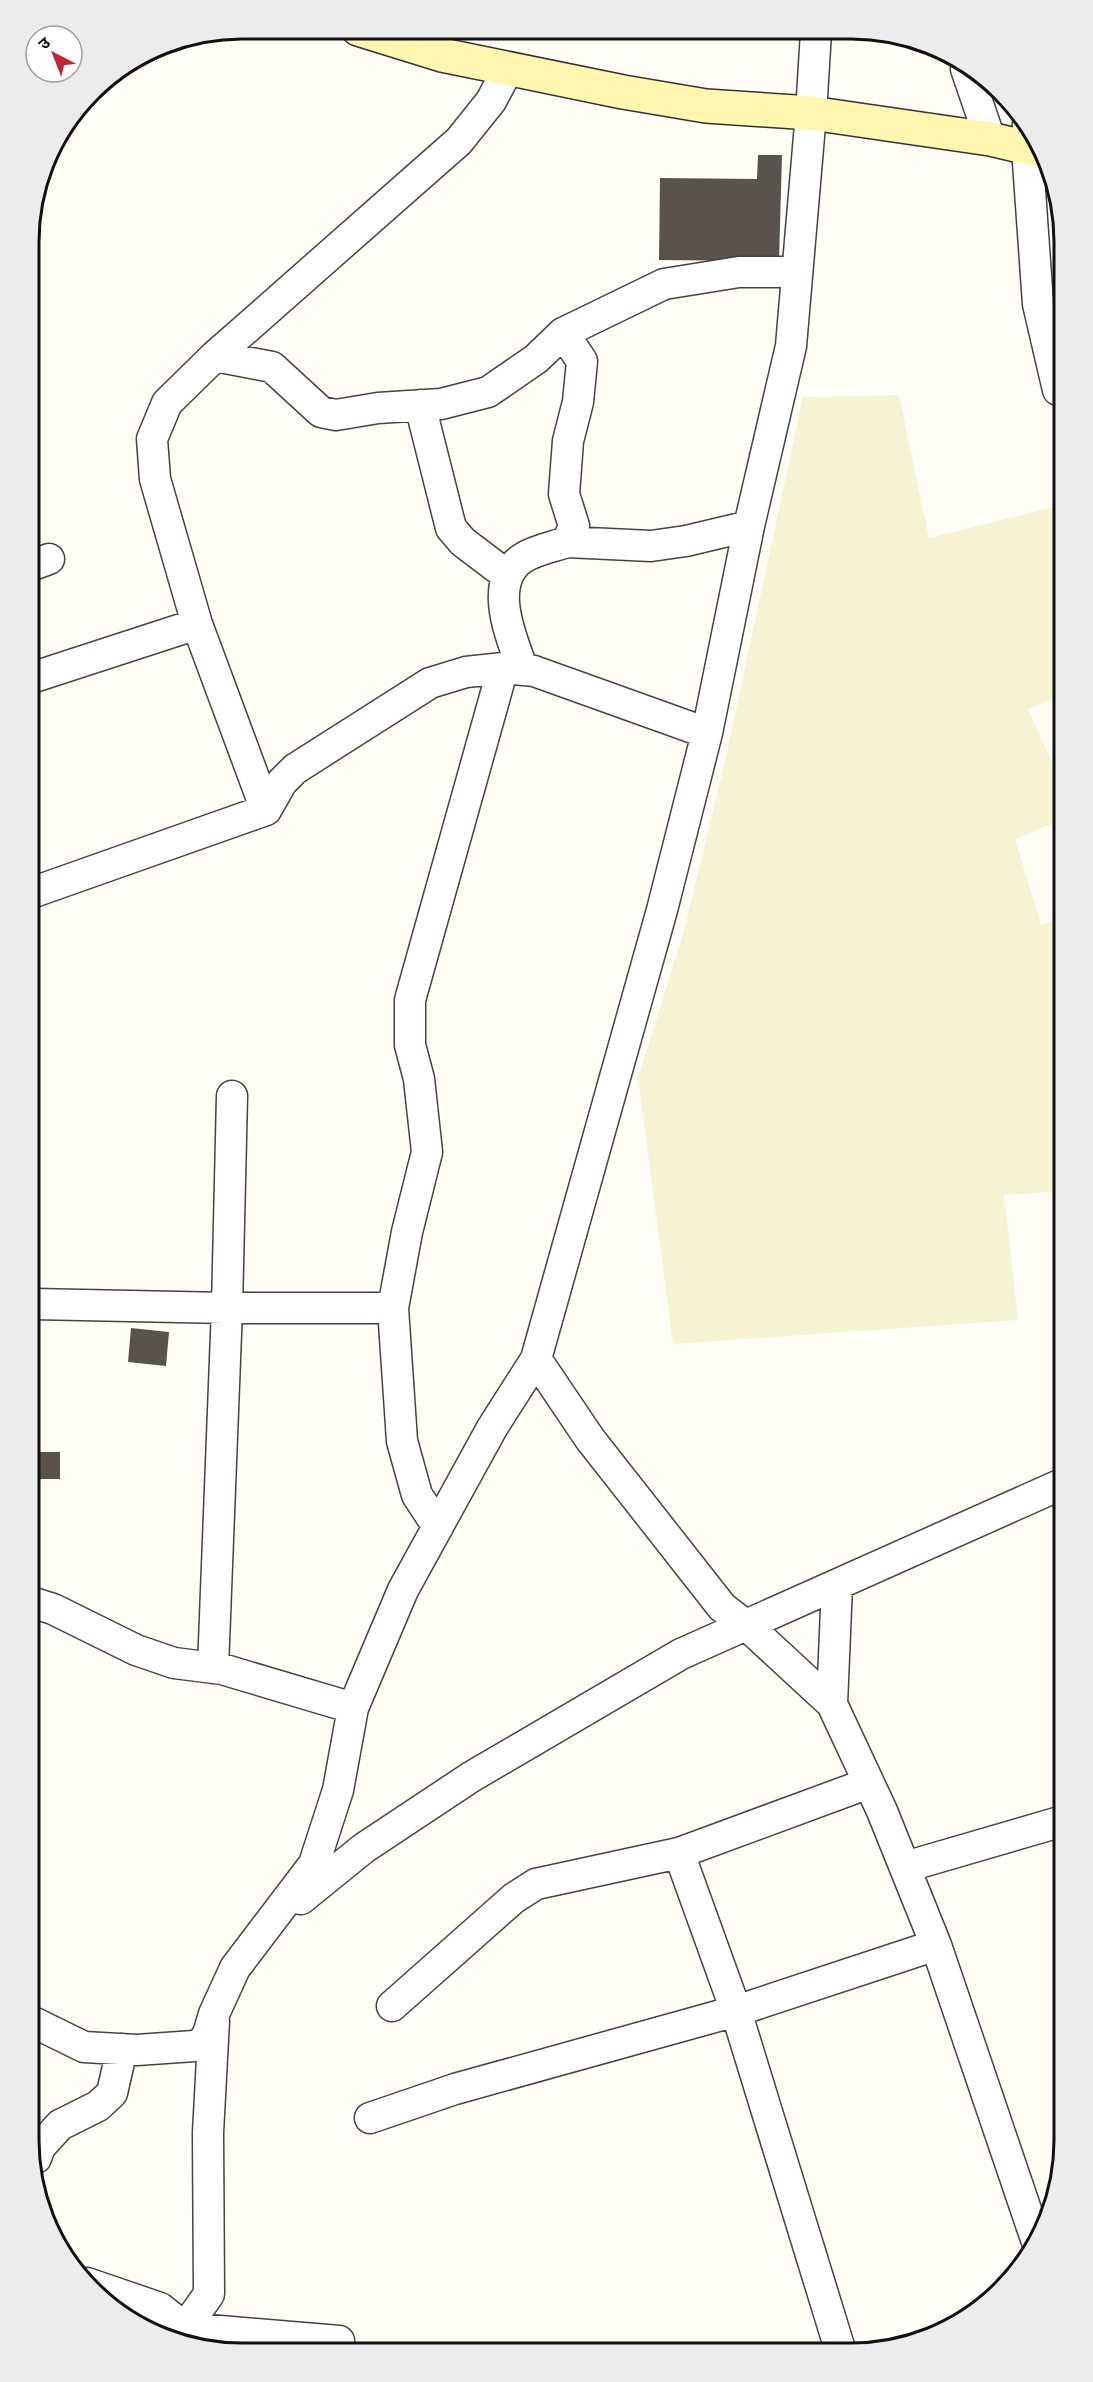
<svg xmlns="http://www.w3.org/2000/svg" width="1093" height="2382" font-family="Lora,'Noto Sans Devanagari',serif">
	<rect width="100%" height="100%" fill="#fffdf5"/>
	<path fill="#f6f3d4" d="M899 395 929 538 1058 506 1059 696 1028 709 1059 778V821L1015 839 1041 925 1060 918 1061 1191 1004 1195 1018 1320 673 1344 638 1078 683 935 726 757 803 397Z"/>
	<path fill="#5a524d" d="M758 155H782L779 261 659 260 660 178 757 179Z
		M131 1328 169 1332 166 1366 128 1362Z
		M33 1452H60V1479H33Z"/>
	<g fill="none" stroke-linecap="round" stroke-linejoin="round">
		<defs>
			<path id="minor" d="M816 32 811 113 791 346 749 526 707 733 662 910 536 1359 590 1439 722 1607 753 1631 832 1704 882 1811 936 1945 1037 2242
				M966 69 990 139
				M1028 123 1027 148 1038 304 1058 390
				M215 356 272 367 321 412 336 415 378 408 441 404 488 392 536 359 563 333 664 284 739 272H797
				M420 405 451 528 463 542 508 576
				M567 542 651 546 686 541 749 526
				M30 566 49 559
				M523 670C512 639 486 582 523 558 535 550 553 547 567 542L574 526 564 494 568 441 578 402 582 361 563 333
				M31 678 197 624 155 479 152 439 167 403 215 356 459 141 491 101 508 69
				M266 810 282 782 295 769 430 683 466 672 503 668 534 671 707 733
				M31 893 266 810 197 624
				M232 1096 227 1308H393
				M33 1304 227 1308 213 1668
				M438 1527 417 1495 402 1441 393 1308 407 1232 427 1152 419 1079 410 1045V1000L503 668
				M34 1603 53 1609 136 1650 174 1663 222 1669 353 1708
				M832 1704 837 1585
				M679 1853 736 2011 936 1945
				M905 1867 1063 1821
				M301 1899 364 1848 471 1777 681 1654 1062 1484
				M392 2006 514 1898 536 1884 679 1853 869 1783
				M35 2023 84 2047 137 2050 194 2046 202 2043 208 2034 214 2014 235 1968 314 1864 338 1790 353 1708 403 1590 492 1428 536 1359
				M370 2118 455 2089 736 2011 839 2346
				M36 2158 40 2147 60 2125 98 2106 112 2093 122 2049
				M87 2283 160 2308 185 2328 187 2343
				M185 2328 209 2294 208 2133 214 2021
				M185 2328 339 2341"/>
			<path id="secondary" d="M358 29 442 55 623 92 706 106 811 113 990 139 1041 151"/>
		</defs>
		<use href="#minor" stroke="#444" stroke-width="33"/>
		<use href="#secondary" stroke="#333" stroke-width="36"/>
		<use href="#minor" stroke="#fff" stroke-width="30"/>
		<use href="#secondary" stroke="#fff6b0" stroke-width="33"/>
	</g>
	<path d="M0 0H1093V2382H0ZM242 39H851A203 203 0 0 1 1054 242V2140A203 203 0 0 1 851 2343H242A203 203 0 0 1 39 2140V242A203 203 0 0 1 242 39Z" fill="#ececec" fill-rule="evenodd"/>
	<path fill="none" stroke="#111" stroke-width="3" d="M242 39H851A203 203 0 0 1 1054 242V2140A203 203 0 0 1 851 2343H242A203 203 0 0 1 39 2140V242A203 203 0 0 1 242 39Z"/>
	<g transform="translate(54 54) rotate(318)"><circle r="28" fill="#ffffff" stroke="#a0a0a0" stroke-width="1.5"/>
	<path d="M0-4.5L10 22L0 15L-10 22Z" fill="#c4262e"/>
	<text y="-9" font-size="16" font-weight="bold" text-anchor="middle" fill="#111111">उ</text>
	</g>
</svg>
